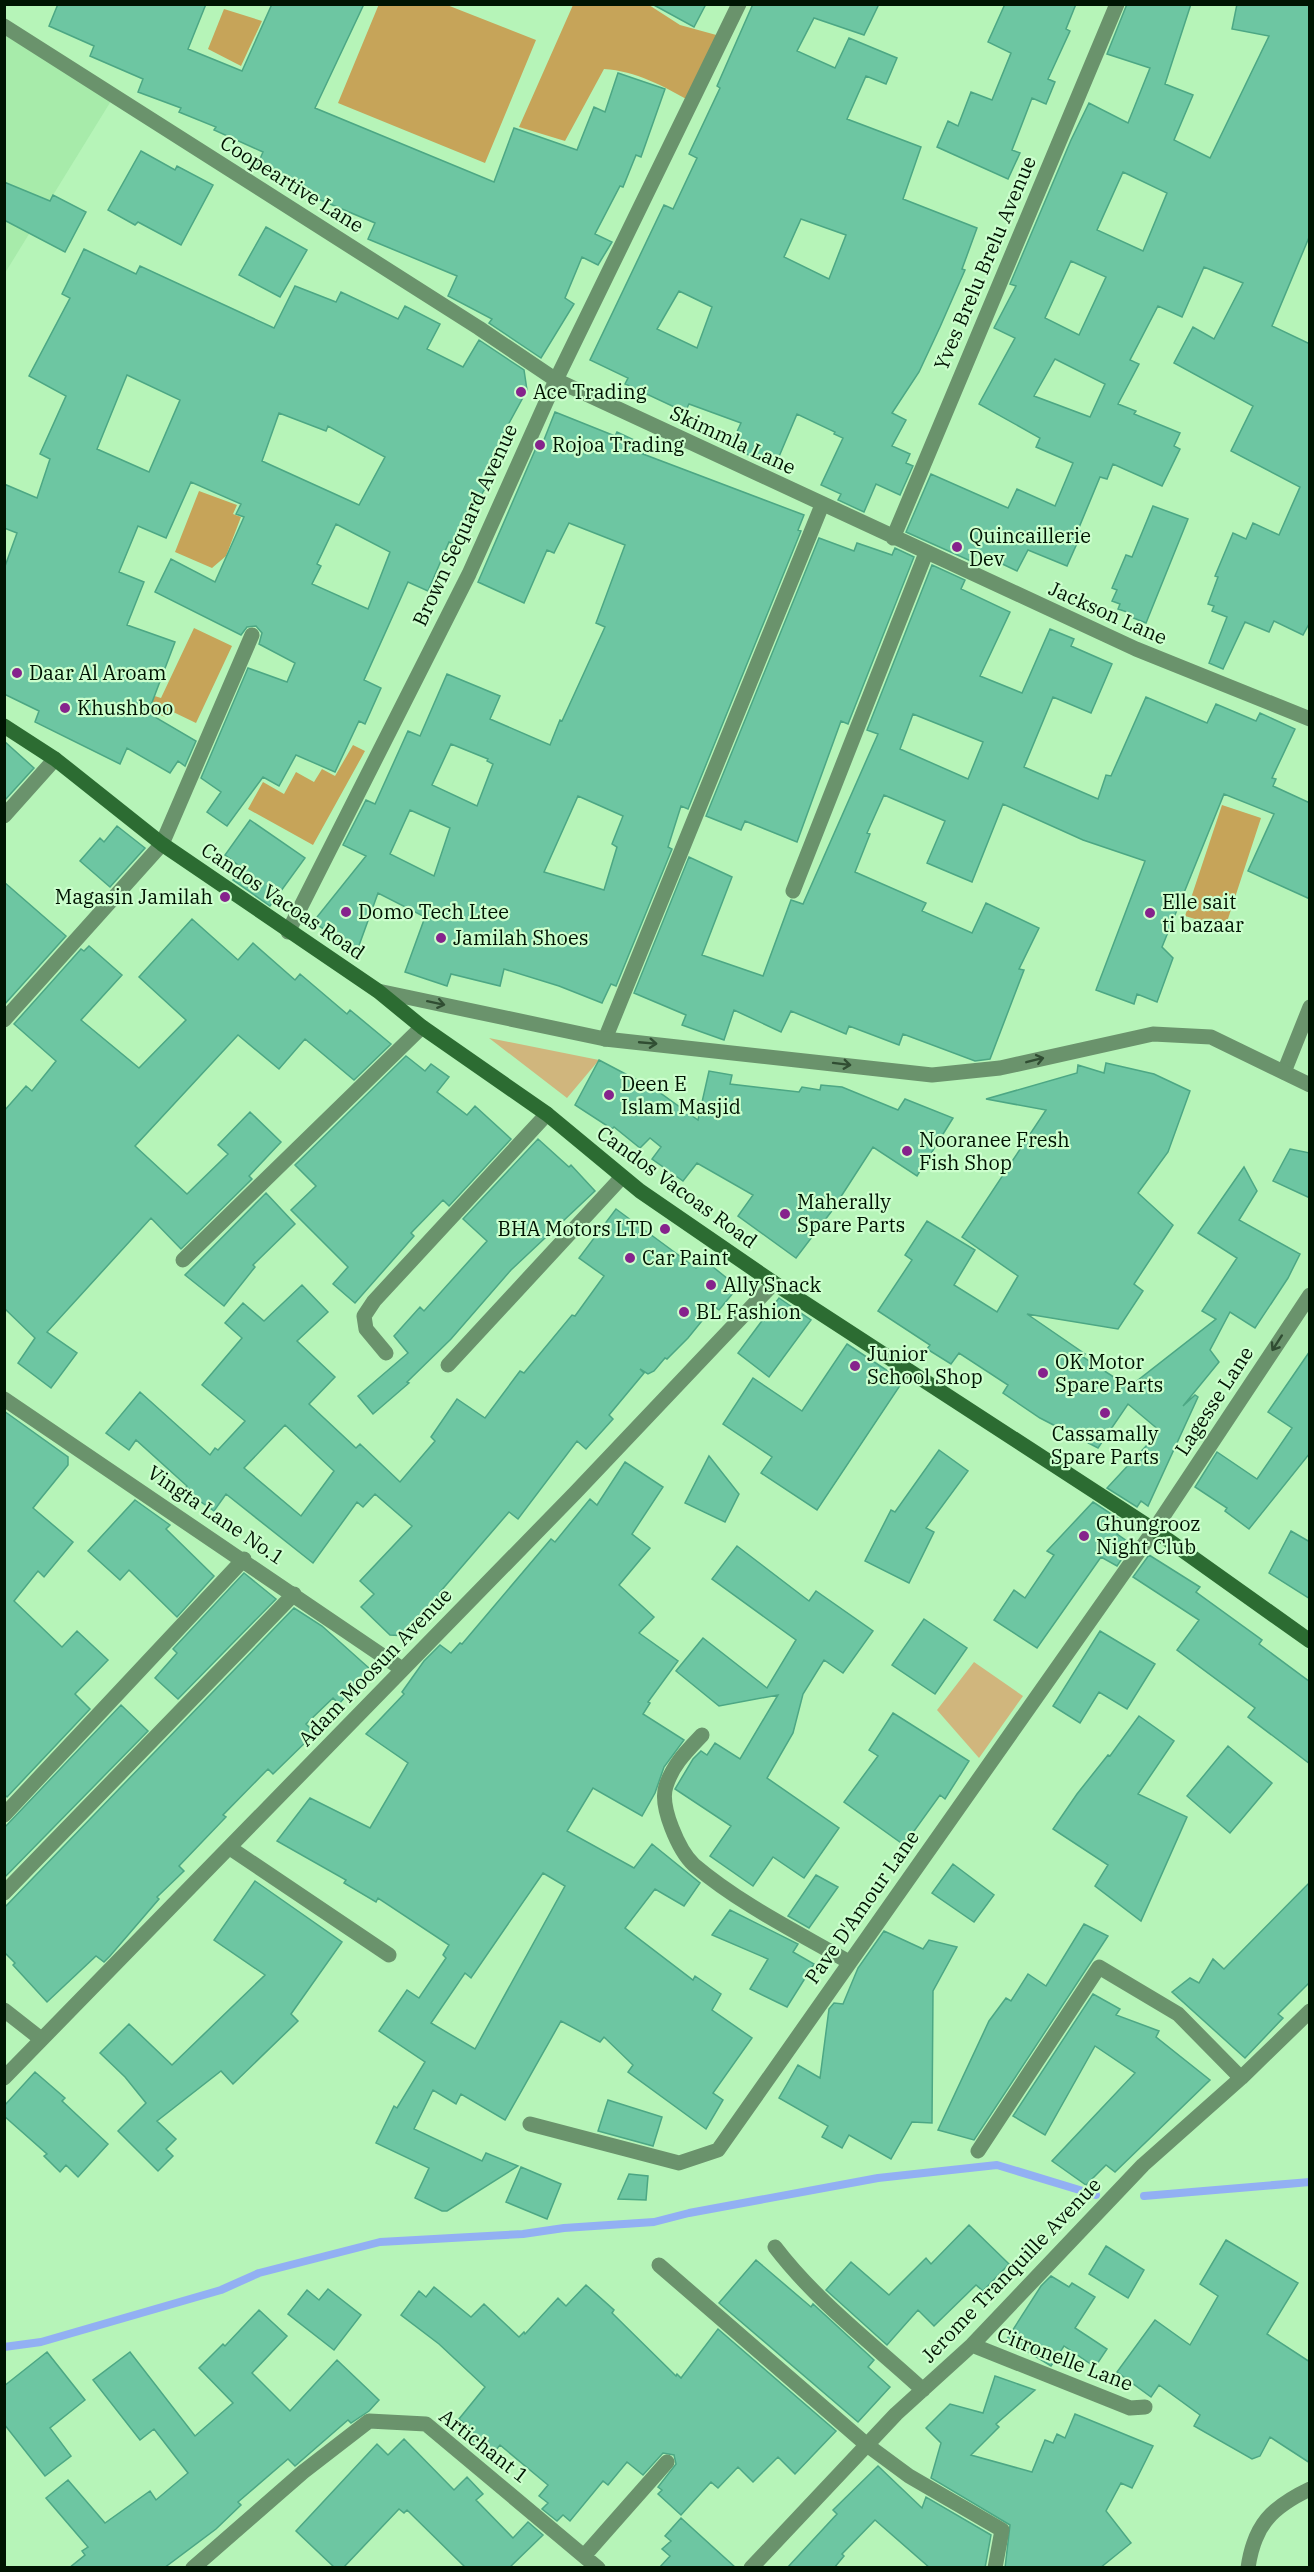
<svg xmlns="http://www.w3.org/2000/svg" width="1314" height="2572" font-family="'IBM Plex Serif',serif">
	<rect width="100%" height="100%" fill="#b6f4b8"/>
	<path fill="#a7ebaa" d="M5 35 111 101 5 273Z"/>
	<path fill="#d0b67d" d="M489 1038 599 1060 567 1098Z
		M974 1662 1023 1696 979 1758 937 1710Z"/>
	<path fill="#c6a459" d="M379 4 447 5 536 40 485 163 338 103Z
		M573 5H649L680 25 720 36 690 101C663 86 636 71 604 69L565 141 519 127Z
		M224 9 262 21 241 66 208 49Z
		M199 491 237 505 233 514 241 517 226 556 212 568 175 552Z
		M194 628 232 646 196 723 169 710 165 717 151 711 141 721 119 685 161 698Z
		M353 745 365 751 313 845 248 809 263 782 284 794 296 772 314 782 322 769 335 776Z
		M1222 805 1261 818 1225 928 1185 916Z"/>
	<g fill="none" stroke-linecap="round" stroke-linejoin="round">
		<path stroke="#92b0f3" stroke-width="8" d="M1144 2196 1310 2182
			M4 2347 41 2342 221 2290 259 2273 380 2242 523 2234 564 2228 654 2222 689 2213 878 2178 997 2165 1096 2195"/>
	</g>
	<path fill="#6dc6a2" stroke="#4ca784" stroke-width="1.5" fill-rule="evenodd" d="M58 4H206L188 49 242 71 272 4H364L315 108 494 182 514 128 577 150 594 107 605 112 618 73 665 89 641 157 636 155 623 187 620 186 595 234 612 242 598 265 582 257 565 298 574 304 541 358 489 323 492 319 448 296 457 276 368 239 375 223 304 193 305 190 256 168 263 152 214 130 216 127 179 112 181 108 138 92 143 79 90 56 94 46 49 26Z
		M652 4H706L694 27Z
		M753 4H879L864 35 814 18 797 51 835 68 849 38 897 58 886 84 866 76 847 119 921 147 903 199 977 228 962 269 965 270 940 327 919 372 892 413 906 420 892 446 910 454 906 463 913 466 900 495 876 484 864 512 838 500 841 494 821 485 843 438 834 434 835 432 797 414 775 466 730 447 741 423 689 404 685 412 625 384 628 378 590 360 664 205 673 209 697 158 689 154 720 88 717 86ZM801 219 846 235 829 279 784 257ZM679 291 712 307 697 348 657 329Z
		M1005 4H1076L1066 29 1070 31 1048 79 1055 82 1046 104 1032 98 1012 150 1020 153 1008 179 937 147 948 121 958 126 971 92 992 100 1011 53 988 42Z
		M1127 4H1191L1165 84 1193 95 1174 140 1210 158 1269 36 1232 29 1237 4H1310V235L1272 326 1310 344V622L1303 635 1274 621 1269 632 1245 622 1223 669 1209 663 1227 617 1212 611 1214 606 1208 604 1218 577 1215 576 1233 533 1246 539 1253 523 1279 535 1300 487 1231 451 1253 406 1174 363 1193 327 1214 339 1243 283 1204 267 1182 317 1158 306 1130 360 1139 364 1118 404 1136 411 1134 414 1180 433 1174 446 1180 449 1162 486 1113 464 1107 479 1100 477 1078 530 1082 532 1067 566 1028 550 1017 571 977 552 973 562 906 532 931 474 1008 508 1017 489 1055 506 1073 463 1036 447 1040 438 979 404 1015 338 994 328 1016 286 1010 284 1071 140 1089 103 1128 123 1150 68 1107 54ZM1123 172 1167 193 1143 251 1097 230ZM1071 261 1106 277 1079 335 1045 318ZM1055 359 1105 384 1090 417 1034 396Z
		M141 151 175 170 177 166 213 185 181 245 138 222 135 225 108 210Z
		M4 182 50 201 53 195 86 212 65 252 4 220Z
		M266 227 307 250 280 297 239 275Z
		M84 249 136 274 140 266 274 328 295 286 336 302 341 292 398 319 405 306 440 324 427 349 463 367 479 340 524 370 527 390 502 436 512 440 454 544 449 542 428 591 408 582 364 680 381 688 365 724 359 721 335 772 296 755 279 786 263 777 227 826 207 812 221 792 201 778 248 668 287 682 295 663 259 644 262 633 256 626 247 627 241 635 155 592 171 559 215 582 244 517 236 514 241 504 191 482 166 538 138 526 119 572 144 582 127 625 175 642 148 713 196 741 185 766 178 761 170 773 127 748 120 764 35 722 39 711 4 694V569L17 533 4 528V484L37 498 50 459 40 454 66 396 29 376 70 298 62 294ZM127 375 180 400 149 472 97 449ZM279 413 326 431 328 426 385 457 359 505 262 461ZM336 524 390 552 368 609 312 584 321 566 317 564Z
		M555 412 615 436 617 432 647 446 643 454 804 515 798 530 801 531 688 809 681 806 668 847 672 849 616 986 611 984 602 1003 559 986 504 969 500 986 451 974 447 986 405 972 425 917 378 893 357 951 313 922 366 856 343 845 366 800 375 804 408 731 420 736 447 674 500 696 490 719 550 745 560 720 562 721 605 627 596 623 625 545 569 523 554 553 547 550 524 603 478 582 536 448 540 450ZM451 744 488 759 487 761 493 764 477 806 432 785ZM578 796 623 816 612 844 617 847 604 890 544 872ZM410 810 450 828 434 876 390 854Z
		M1153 506 1188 519 1146 623 1126 615 1127 612 1118 609 1120 604 1112 601 1117 590 1112 588 1126 555 1132 557Z
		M819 538 854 551 857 543 892 555 895 548 914 557 848 724 841 721 797 842 745 821 741 830 706 816Z
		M932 565 965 580 961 589 1010 612 980 676 1022 693 1050 629 1074 639 1071 646 1112 664 1091 713 1053 697 1024 767 1098 799 1106 775 1111 776 1146 697 1207 723 1216 704 1256 721 1260 713 1295 729 1272 778 1276 779 1273 786 1310 803V899L1248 871 1274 814 1224 794 1162 947 1173 958 1157 1002 1137 994 1134 1004 1096 990 1145 861 1083 840 1003 804 972 882 927 863 945 821 884 795 867 833 870 834 855 872 926 903 922 911 972 933 986 903 1039 928 1019 969 1024 970 990 1059 975 1061 903 1034 899 1045 849 1026 846 1034 791 1011 781 1032 734 1010 724 1040 682 1025 686 1015 634 993 689 857 732 877 702 955 763 976 791 900 803 904 878 734 867 730ZM913 714 983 742 968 779 900 749Z
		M4 741 34 768 4 801Z
		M250 820 305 858 270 906 233 880 242 868 225 855Z
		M117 826 145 848 110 887 80 861 100 838 104 842Z
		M4 882 66 936 4 1005Z
		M192 919 238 960 253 943 295 980 300 974 347 1014 350 1010 391 1044 354 1080 305 1039 279 1069 238 1035 135 1146 187 1194 228 1154 218 1145 250 1112 281 1142 249 1176 252 1179 181 1249 151 1218 47 1332 77 1353 51 1388 18 1363 35 1338 4 1308V1111L26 1086 32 1091 56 1061 14 1024 81 949 84 951 89 946 122 975 81 1020 139 1068 186 1020 139 977Z
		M406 1056 425 1071 431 1064 449 1077 437 1092 467 1115 475 1106 511 1139 449 1206 443 1200 411 1233 414 1236 355 1303 333 1284 348 1267 291 1210 316 1186 295 1165Z
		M599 1060 656 1090 698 1120 709 1071 732 1075 730 1084 799 1092 802 1087 820 1090 821 1085 842 1087 898 1110 905 1099 953 1118 917 1176 873 1147 831 1212 796 1258 738 1216 753 1195 697 1163 683 1181 652 1159 661 1147 650 1138 640 1148 614 1127 612 1129 575 1105Z
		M1106 1063 1154 1074 1190 1091 1168 1152 1138 1193 1173 1225 1134 1284 1143 1291 1118 1329 1027 1314 1085 1354 1083 1357 1129 1387 1216 1319 1202 1311 1237 1258 1198 1233 1244 1167 1257 1191 1239 1220 1300 1254 1288 1278 1255 1328 1230 1312 1210 1350 1219 1362 1183 1406 1195 1395 1198 1397 1148 1506 1141 1501 1137 1507 1107 1488 1160 1431 1128 1404 1098 1448 1040 1418 1003 1393 1008 1385 959 1353 951 1364 927 1349 930 1345 878 1311 912 1260 905 1255 927 1221 975 1250 954 1285 997 1312 1018 1276 962 1237 1046 1110 986 1099 1077 1073 1078 1065 1104 1073Z
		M538 1139 569 1167 571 1165 595 1191 511 1270 451 1339 407 1382 409 1383 373 1414 358 1396 408 1353 394 1336 420 1307 424 1311 487 1241 463 1219Z
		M1290 1149 1310 1153V1198L1273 1181Z
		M266 1193 295 1224 253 1265 255 1267 224 1306 185 1275Z
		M616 1209 696 1268 703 1259 738 1287 719 1310 714 1306 688 1338 667 1359 665 1358 654 1371 648 1374 640 1369 644 1373 609 1415 613 1419 586 1449 577 1441 518 1519 509 1512 440 1592 445 1597 407 1636 390 1635 361 1607 374 1594 360 1581 412 1526 375 1494 363 1507 357 1502 313 1563 226 1494 214 1511 184 1490 187 1486 136 1440 129 1450 106 1433 140 1392 210 1455 215 1448 218 1450 245 1421 202 1385 242 1338 225 1323 243 1303 264 1321 302 1285 328 1312 297 1341 335 1377 309 1404 356 1448 360 1444 400 1482 435 1441 431 1437 457 1399 485 1418 520 1371 524 1373 572 1315 575 1316 604 1276 579 1258ZM285 1425 334 1471 301 1516 244 1468Z
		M779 1298 811 1320 769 1377 738 1353Z
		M847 1344 903 1381 817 1510 761 1473 772 1457 723 1424 753 1378 802 1411Z
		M1310 1351V1453L1249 1529 1225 1511 1227 1508 1195 1487 1217 1452 1257 1479 1292 1428 1268 1412Z
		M4 1411 68 1457V1465L33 1508 73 1542 44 1577 38 1571 14 1601 62 1647 77 1631 108 1660 75 1694 90 1709 7 1797 4 1794Z
		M939 1450 968 1471 926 1528 934 1532 909 1583 865 1561 891 1510 895 1512Z
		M709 1456 739 1494 725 1522 685 1503Z
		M625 1462 663 1487 632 1534 650 1548 619 1585 654 1617 639 1633 678 1661 648 1702 650 1703 643 1714 684 1740 664 1767 655 1793 642 1816 593 1788 567 1831 634 1868 652 1844 700 1883 684 1906 655 1889 625 1928 693 1980 695 1976 721 1994 712 2010 752 2038 713 2093 723 2100 706 2129 628 2072 633 2065 604 2037 600 2042 561 2021 505 2120 461 2094 456 2104 433 2090 414 2129 482 2161 486 2153 518 2166 447 2211H442L415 2198 429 2168 376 2143 394 2106 397 2108 425 2062 379 2031 407 1990 419 1998 446 1958 443 1955 449 1945 378 1898 376 1902 344 1883 346 1880 277 1841 310 1798 370 1828 408 1763 366 1734 404 1694 402 1692 424 1661 440 1645 451 1653 460 1643 462 1644 551 1539 555 1542 590 1499 597 1505ZM543 1873 565 1886 475 2049 431 2023 465 1973 471 1978Z
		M135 1500 170 1525 166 1529 214 1576 177 1617 129 1570 120 1580 88 1551Z
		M1093 1502 1125 1523 1117 1534 1130 1543 1128 1550 1117 1566 1101 1557 1037 1648 994 1620 1014 1590 1025 1598 1054 1555 1047 1551Z
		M1291 1531 1310 1542V1599L1269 1573Z
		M737 1546 809 1601 816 1591 873 1631 843 1673 824 1660 803 1694 793 1733 767 1778 839 1828 804 1878 773 1857 753 1886 710 1856 731 1826 675 1789 693 1759 701 1751 707 1755 715 1743 740 1759 778 1695 719 1706 676 1671 703 1638 767 1688 796 1640 712 1579Z
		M1149 1555 1200 1587 1196 1592 1262 1640 1259 1644 1310 1682V1764L1248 1717 1255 1708 1177 1650 1199 1620 1133 1577Z
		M244 1573 276 1599 178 1699 155 1678 177 1653 173 1649Z
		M294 1608 322 1626 370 1669 339 1704 333 1698 306 1724 315 1733 273 1774 268 1769 223 1815 226 1817 179 1866 184 1871 157 1897 159 1899 110 1956 104 1962 96 1956 47 2002 13 1965 15 1963 4 1952V1908Z
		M924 1619 967 1648 935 1694 892 1665Z
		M1100 1631 1155 1664 1127 1709 1099 1692 1080 1723 1053 1706Z
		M121 1705 148 1731 4 1878V1828Z
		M893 1713 969 1761 945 1799 940 1795 904 1845 844 1802 878 1756 869 1750Z
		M1139 1716 1174 1741 1138 1794 1187 1817 1141 1921 1095 1886 1108 1865 1053 1829 1077 1794 1108 1755 1110 1756Z
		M1228 1746 1272 1783 1230 1833 1187 1796Z
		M953 1864 994 1895 974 1922 932 1893Z
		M816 1875 838 1887 809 1928 788 1916Z
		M255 1881 342 1942 291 2014 298 2021 233 2084 221 2071 157 2121 176 2139 166 2149 173 2156 158 2171 118 2131 146 2103 125 2077 100 2053 129 2024 172 2065 265 1975 214 1940Z
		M1310 1882V1982L1278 2014 1283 2018 1245 2058 1172 1992 1190 1978 1199 1983 1213 1959 1224 1969Z
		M730 1910 798 1944 793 1952 814 1964 787 2007 750 1989 768 1959 712 1935Z
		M1084 1924 1108 1936 974 2140 938 2130 989 2021 1006 1998 1011 2001 1028 1974 1046 1986Z
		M884 1931 923 1949 929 1940 957 1947 933 1991 932 2123 912 2122 891 2159 849 2135 842 2148 822 2137 828 2126 779 2098 798 2065 820 2078 829 2009 834 2003 843 2004 858 1968Z
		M1093 1994 1120 2009 1116 2015 1159 2031 1156 2037 1210 2080 1115 2172 1106 2165 1086 2185 1052 2161 1135 2073 1095 2046 1045 2135 1013 2116Z
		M35 2072 65 2098 62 2101 108 2144 78 2177 66 2165 60 2172 44 2156 47 2154 4 2116V2106Z
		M608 2100 662 2117 653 2146 598 2131Z
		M521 2167 561 2184 547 2219 506 2202Z
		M629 2174 648 2176 646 2200 618 2199Z
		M969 2225 1009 2264 983 2291 976 2285 934 2326 918 2310 887 2345 826 2290 851 2262 889 2295 926 2258 931 2264Z
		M1226 2240 1298 2283 1267 2334 1310 2362V2463L1270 2437 1260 2456 1252 2459 1194 2426 1200 2415 1159 2385 1151 2397 1117 2372 1155 2320 1190 2345 1218 2296 1200 2284Z
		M1106 2246 1144 2270 1128 2298 1089 2274Z
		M756 2260 811 2307 813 2304 874 2360 868 2367 890 2387 858 2422 719 2303Z
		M1051 2276 1069 2287 1072 2283 1095 2297 1075 2328 1107 2349 1095 2367 1064 2346 1051 2366 1007 2339 1041 2286Z
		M586 2285 614 2310 612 2313 676 2376 677 2374 681 2378 718 2329 836 2431 795 2474 778 2457 753 2482 738 2467 718 2488 711 2482 681 2515 658 2494 662 2490 658 2487 676 2464 674 2455 663 2453 643 2475 627 2462 608 2485 603 2481 570 2521 563 2515 557 2521 542 2509 548 2503 539 2496 548 2485 500 2445 491 2456 468 2438 473 2431 459 2419 485 2387 439 2344 401 2315 419 2291 426 2297 434 2287 471 2317 484 2304 519 2337 524 2332 525 2334 558 2298 566 2306Z
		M328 2289 361 2315 334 2350 288 2314 307 2290 319 2300Z
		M259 2310 287 2336 252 2373 290 2411 337 2360 379 2400 369 2411 351 2423 348 2420 295 2466 288 2459 238 2502 241 2505 216 2529 164 2568H69L85 2555 82 2551 88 2547 46 2498 68 2480 105 2523 150 2491 156 2500 188 2473 154 2429 140 2440 93 2380 130 2352 195 2436 233 2403 199 2368 223 2344 225 2346Z
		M47 2352 85 2400 50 2428 71 2456 45 2476 4 2424V2386Z
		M995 2376 1035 2390 996 2424 999 2427 971 2455 1032 2472 1045 2440 1053 2443 1057 2434 1065 2438 1075 2414 1153 2446 1132 2488 1121 2483 1106 2511 1131 2543 1100 2568H1005L1010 2525 931 2478 941 2443 926 2428 950 2404 983 2413Z
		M404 2439 454 2490 467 2477 483 2494 476 2500 513 2538 528 2522 543 2535 509 2568H466L407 2510 404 2513 399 2509 343 2568H335L296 2531 377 2444 388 2455Z
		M878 2466 922 2508 926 2497 991 2535 985 2568H930L875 2520 842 2554 844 2556 834 2568H787L837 2514 833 2510Z
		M681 2518 736 2568H659L670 2556 662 2549 671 2541 665 2536Z"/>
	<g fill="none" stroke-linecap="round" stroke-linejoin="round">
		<path stroke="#719f73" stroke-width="4" stroke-dasharray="6 3" stroke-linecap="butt" d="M353 2567V2568"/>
		<path stroke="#6a936c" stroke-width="15" d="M4 26 479 328 556 380 1136 649 1310 719
			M893 538 1117 4
			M4 816 55 759
			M793 891 926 553
			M288 932 469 574 556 380 739 4
			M4 1020 162 844 252 635
			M605 1039 822 505
			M1284 1072 1310 1007
			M183 1260 422 1027
			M386 1353 366 1329 364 1316 374 1301 547 1114
			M448 1365 622 1177
			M4 1399 402 1669
			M702 1735C687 1751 673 1764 666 1786 659 1806 679 1851 694 1865 740 1904 797 1932 849 1962
			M4 1815 244 1559
			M230 1848 389 1955
			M4 1893 294 1594
			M4 2010 41 2039
			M4 2078 575 1493 774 1283
			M530 2124 679 2163 718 2150 1154 1530 1310 1295
			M978 2151 1099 1967 1178 2014 1241 2078
			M775 2247C816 2301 873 2344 923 2390
			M659 2265 867 2445 909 2476 1002 2530 995 2568
			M972 2345 1130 2408 1145 2407
			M584 2556 667 2462
			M193 2568 303 2472 369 2421 426 2424 598 2568
			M751 2568 896 2414 972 2345 1143 2165 1241 2078 1310 2011"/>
		<path stroke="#6a936c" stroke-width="15" d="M378 991 605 1039 932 1075 1000 1068 1153 1034 1211 1037 1310 1085
			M1248 2568C1254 2525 1272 2507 1310 2489"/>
		<path stroke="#2c6c32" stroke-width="15" d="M4 726 55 759 162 844 378 991 422 1027 547 1114 640 1191 774 1283 1154 1530 1310 1641"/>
	</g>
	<defs><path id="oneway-shaft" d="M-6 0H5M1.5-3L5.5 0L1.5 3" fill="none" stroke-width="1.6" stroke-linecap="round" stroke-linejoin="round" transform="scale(1.5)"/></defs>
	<g stroke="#304d32">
		<use href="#oneway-shaft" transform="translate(436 1003) rotate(12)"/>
		<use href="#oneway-shaft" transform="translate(648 1043) rotate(5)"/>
		<use href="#oneway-shaft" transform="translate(1035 1060) rotate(-14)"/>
		<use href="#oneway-shaft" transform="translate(842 1064) rotate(7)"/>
		<use href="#oneway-shaft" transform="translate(1277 1343) rotate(123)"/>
	</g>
	<g fill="#86238c" stroke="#ccfecd" stroke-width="2">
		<circle cx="521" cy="392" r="6"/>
		<circle cx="540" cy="445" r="6"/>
		<circle cx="957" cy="547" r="6"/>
		<circle cx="17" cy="673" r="6"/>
		<circle cx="65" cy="708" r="6"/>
		<circle cx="225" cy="897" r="6"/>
		<circle cx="346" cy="912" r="6"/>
		<circle cx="1150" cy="913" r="6"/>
		<circle cx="441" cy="938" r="6"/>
		<circle cx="609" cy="1095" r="6"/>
		<circle cx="907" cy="1151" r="6"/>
		<circle cx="785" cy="1214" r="6"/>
		<circle cx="665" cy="1229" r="6"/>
		<circle cx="630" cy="1258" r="6"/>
		<circle cx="711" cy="1285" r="6"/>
		<circle cx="684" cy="1312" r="6"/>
		<circle cx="855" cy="1366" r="6"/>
		<circle cx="1043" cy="1373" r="6"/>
		<circle cx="1105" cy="1413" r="6"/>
		<circle cx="1084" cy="1536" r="6"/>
	</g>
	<g text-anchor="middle" stroke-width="4.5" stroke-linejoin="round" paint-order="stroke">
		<g font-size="20" fill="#001402" stroke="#ccfecd">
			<text transform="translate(292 184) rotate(32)" y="7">Coopeartive Lane</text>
			<text transform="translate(985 263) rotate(-67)" y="7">Yves Brelu Brelu Avenue</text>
			<text transform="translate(733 440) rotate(25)" y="7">Skimmla Lane</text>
			<text transform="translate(465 525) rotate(-65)" y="7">Brown Sequard Avenue</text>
			<text transform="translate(1108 613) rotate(24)" y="7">Jackson Lane</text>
			<text transform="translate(283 901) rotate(34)" y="7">Candos Vacoas Road</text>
			<text transform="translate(677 1187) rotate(36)" y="7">Candos Vacoas Road</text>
			<text transform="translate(1214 1401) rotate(-57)" y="7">Lagesse Lane</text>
			<text transform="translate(216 1515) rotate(34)" y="7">Vingta Lane No.1</text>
			<text transform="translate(375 1667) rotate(-46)" y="7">Adam Moosun Avenue</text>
			<text transform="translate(862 1907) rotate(-55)" y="7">Pave D'Amour Lane</text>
			<text transform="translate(1011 2270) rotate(-46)" y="7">Jerome Tranquille Avenue</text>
			<text transform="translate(1065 2359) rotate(21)" y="7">Citronelle Lane</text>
			<text transform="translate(484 2446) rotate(38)" y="7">Artichant 1</text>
		</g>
		<g font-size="20" fill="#001402" stroke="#ccfecd" text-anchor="start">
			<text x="533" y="399">Ace Trading</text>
			<text x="552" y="452">Rojoa Trading</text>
			<text x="969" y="543">Quincaillerie<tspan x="969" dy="23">Dev</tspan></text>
			<text x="29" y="680">Daar Al Aroam</text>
			<text x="77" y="715">Khushboo</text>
			<text x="213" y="904" text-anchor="end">Magasin Jamilah</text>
			<text x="1162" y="909">Elle sait<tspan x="1162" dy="23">ti bazaar</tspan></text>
			<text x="358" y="919">Domo Tech Ltee</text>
			<text x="453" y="945">Jamilah Shoes</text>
			<text x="621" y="1091">Deen E<tspan x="621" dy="23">Islam Masjid</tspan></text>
			<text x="919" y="1147">Nooranee Fresh<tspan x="919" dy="23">Fish Shop</tspan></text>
			<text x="797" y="1209">Maherally<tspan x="797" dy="23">Spare Parts</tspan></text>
			<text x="653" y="1236" text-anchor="end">BHA Motors LTD</text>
			<text x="642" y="1265">Car Paint</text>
			<text x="723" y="1292">Ally Snack</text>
			<text x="696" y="1319">BL Fashion</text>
			<text x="867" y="1361">Junior<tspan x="867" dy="23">School Shop</tspan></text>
			<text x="1055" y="1369">OK Motor<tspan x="1055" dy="23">Spare Parts</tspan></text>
			<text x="1105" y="1441" text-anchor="middle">Cassamally<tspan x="1105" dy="23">Spare Parts</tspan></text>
			<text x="1096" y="1531">Ghungrooz<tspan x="1096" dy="23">Night Club</tspan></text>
		</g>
	</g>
	<rect width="1314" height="2572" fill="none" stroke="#001402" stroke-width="12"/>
</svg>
